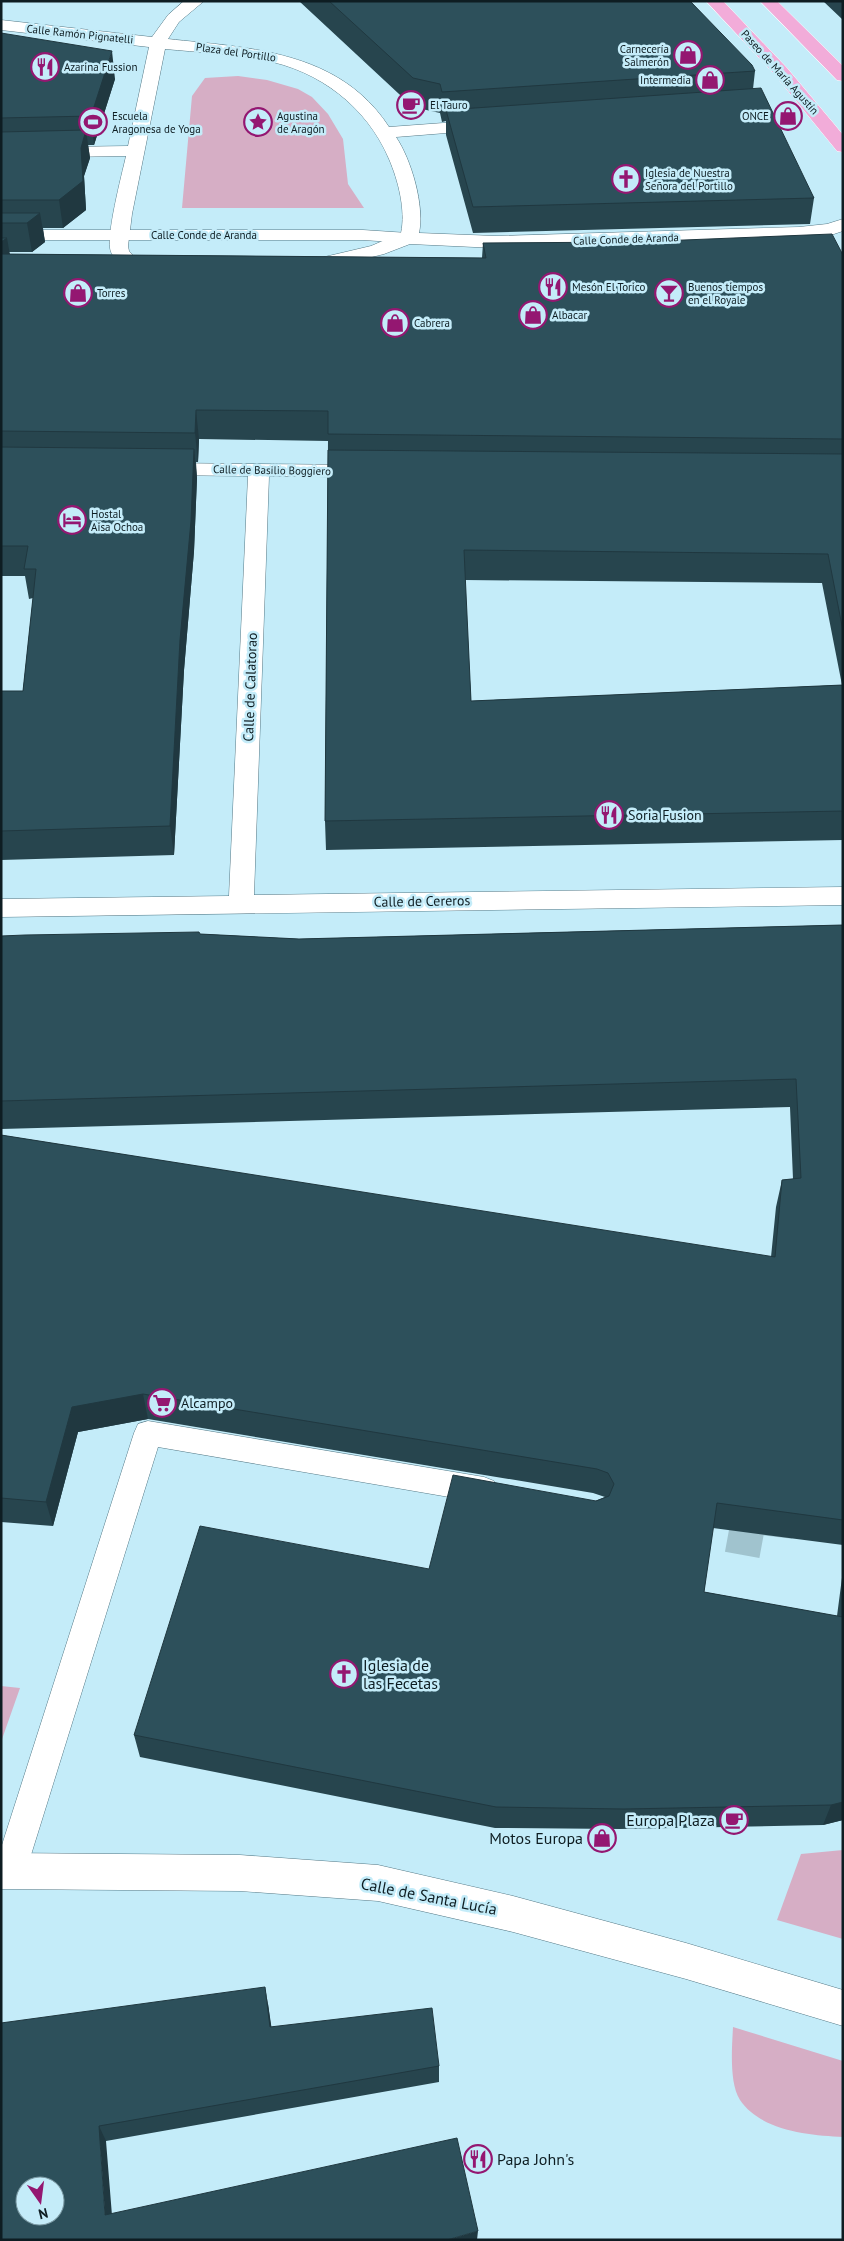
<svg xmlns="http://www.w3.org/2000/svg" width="844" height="2241" font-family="'PT Sans',sans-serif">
	<rect width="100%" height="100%" fill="#c4ecf9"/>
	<path fill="#d6aec5" d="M238 76 267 80 298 89 312 97 328 114 343 139 348 184 364 208H182L192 96 205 78Z
		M1 1686 20 1688 1 1742Z
		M843 1850V1939L777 1920 801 1854Z
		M733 2027 843 2061V2137C809 2135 761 2131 740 2100 729 2083 732 2047 733 2027Z"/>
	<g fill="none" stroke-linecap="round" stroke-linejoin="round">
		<path stroke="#a0c3ce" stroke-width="35" stroke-dasharray="35 18" stroke-linecap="butt" d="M676 1525 774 1543 779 1499"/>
		<defs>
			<path id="lane" d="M1 230H363L408 233 414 234 416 238 414 242 408 243 363 240H1Z
				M148 1421 484 1477 494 1481 498 1490 494 1499 484 1503 158 1447 26 1871 21 1882 10 1887 1 1883V1848L134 1433 138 1424Z"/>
			<path id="street" d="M184 1H204L179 22 168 39C249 48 339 50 389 127L484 120 490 121 493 125 490 129 484 130 396 137C411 159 425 206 419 233L496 236 799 227 827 224 843 219V231L831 235 799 239 496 248 410 244 384 254 327 268 320 266 318 262 320 258 371 246 401 233C406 210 398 180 389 159 367 107 319 70 263 60 231 54 198 52 165 49L132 214 128 246 129 251 138 261 136 265C126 267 115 262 111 252 105 238 122 174 126 156L1 158V148L128 146 149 47 1 30V20L152 37 168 15Z
				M159 463 364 465 371 467 374 471 371 475 364 477 269 476 254 895 843 887V905L1 917V899L229 896 248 476 159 475 152 473 149 469 152 465Z
				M1 1853 240 1855 378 1865 513 1896 686 1943 843 1990V2026L686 1979 513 1932 378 1901 240 1891 1 1889Z"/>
			<path id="primary" d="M706 1H723L787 68 834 124 843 135V152L837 151 775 75Z
				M760 1H777L843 66V81L837 80Z"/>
		</defs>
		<use href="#lane" stroke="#557986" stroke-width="1"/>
		<use href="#street" stroke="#557986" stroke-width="1"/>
		<use href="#primary" stroke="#fff" stroke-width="1"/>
		<use href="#lane" fill="#fff" fill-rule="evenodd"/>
		<use href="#street" fill="#fff" fill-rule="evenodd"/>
		<use href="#primary" fill="#f2acd9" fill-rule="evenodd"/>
	</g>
	<path fill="#27454e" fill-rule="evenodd" d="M299 1H690L755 71 753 89 814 198 810 224 473 233 446 135V121L442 122 440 113 413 107Z
		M823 1H843V20Z
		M1 33 115 79 94 145H88L90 158 84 176 86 210 63 228H43L45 242 32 252H9L10 254 482 258 483 243 843 255V840L326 850 325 821 328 441 199 439 198 462H196L197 478 194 551 184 670 174 855 1 860V691H23L33 598 29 599 25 576H1ZM465 580 822 583 842 685 471 701Z
		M843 925V1545L713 1528 704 1592 837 1616 843 1570V1820L823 1825 620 1829 495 1828 140 1757 134 1735 429 1569 605 1497 593 1493 148 1419 78 1432 53 1526 1 1522V1135L771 1257 776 1207 782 1180 793 1179 790 1107 1 1129V936L200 934 299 939Z
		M268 2004 271 2027 439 2066V2082L106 2141 1 2240V2023Z"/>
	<path fill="#203840" d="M112 51 115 79 94 145 91 116Z
		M86 130 90 158 84 176 86 210 63 228 59 200 81 148Z
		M40 213 45 242 32 252 27 223Z
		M7 238 12 267 1 275V242Z
		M196 410 199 439 198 462 195 433Z
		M194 449 197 478 194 551 184 670 174 855 170 826 180 640Z
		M143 1394 148 1419 78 1432 53 1526 46 1502 72 1407Z
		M843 1802V1820L823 1825 831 1805Z
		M265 1987 268 2004 274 2044 270 2027Z
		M99 2126 106 2141 113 2228 105 2215Z
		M478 2231 477 2240H447Z"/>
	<path fill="#2d505b" stroke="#203840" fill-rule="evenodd" d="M329 1H690L752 65 755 71 442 92 440 84 413 78Z
		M1 33 112 51 91 116 1 118Z
		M761 88 814 198 473 207 446 110Z
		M86 130 81 148 83 181 59 200H1V132Z
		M1 213H40L27 223H1Z
		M832 234 843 255V439L328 434V411L196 410 195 433 1 431V254L486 258 483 243 635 242Z
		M1 238H7L1 242Z
		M1 447 194 449 191 521 180 640 170 826 1 831V691H23L36 569H24L28 546H1Z
		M328 450 843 454V631L828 554 464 550 471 701 843 685V811L325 821Z
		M843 925V1520L717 1503 704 1592 843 1617V1802L831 1805 624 1809 496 1807 134 1735 200 1526 429 1569 453 1475 596 1501 609 1496 614 1484 608 1473 597 1469 143 1394 72 1407 46 1502 1 1498V1135L775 1257 782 1180 801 1178 796 1079 1 1101V936L25 935 199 932 200 934 299 939Z
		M265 1987 270 2027 432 2008 439 2066 99 2126 105 2215 457 2138 478 2231 447 2240H1V2023ZM25 2186H55V2216H25Z"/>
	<defs>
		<symbol id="shop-ring" viewBox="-11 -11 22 22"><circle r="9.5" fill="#c4ecf9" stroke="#941771" stroke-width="1.5"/><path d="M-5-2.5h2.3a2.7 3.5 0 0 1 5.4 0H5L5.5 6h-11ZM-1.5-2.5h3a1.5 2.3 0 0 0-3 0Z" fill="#941771"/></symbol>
		<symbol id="restaurant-ring" viewBox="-11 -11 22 22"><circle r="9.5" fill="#c4ecf9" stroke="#941771" stroke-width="1.5"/><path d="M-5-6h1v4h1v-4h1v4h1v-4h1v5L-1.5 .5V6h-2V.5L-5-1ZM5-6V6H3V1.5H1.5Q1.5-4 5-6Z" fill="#941771"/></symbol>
		<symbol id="cafe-ring" viewBox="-11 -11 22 22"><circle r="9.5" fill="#c4ecf9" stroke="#941771" stroke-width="1.5"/><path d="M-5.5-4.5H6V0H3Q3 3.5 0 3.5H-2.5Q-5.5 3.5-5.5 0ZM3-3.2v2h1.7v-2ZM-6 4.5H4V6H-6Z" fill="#941771"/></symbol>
		<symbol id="stadium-ring" viewBox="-11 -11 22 22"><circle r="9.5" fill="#c4ecf9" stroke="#941771" stroke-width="1.5"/><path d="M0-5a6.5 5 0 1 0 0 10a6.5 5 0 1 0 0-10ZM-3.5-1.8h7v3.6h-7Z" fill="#941771"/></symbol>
		<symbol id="sight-ring" viewBox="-11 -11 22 22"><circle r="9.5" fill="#c4ecf9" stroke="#941771" stroke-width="1.5"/><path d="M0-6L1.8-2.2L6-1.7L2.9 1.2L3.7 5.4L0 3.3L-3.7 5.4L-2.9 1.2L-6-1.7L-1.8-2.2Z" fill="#941771"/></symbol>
		<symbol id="church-ring" viewBox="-11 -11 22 22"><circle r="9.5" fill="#c4ecf9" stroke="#941771" stroke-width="1.5"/><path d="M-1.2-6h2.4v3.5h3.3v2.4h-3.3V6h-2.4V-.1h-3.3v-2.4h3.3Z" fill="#941771"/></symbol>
		<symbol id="bar-ring" viewBox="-11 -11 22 22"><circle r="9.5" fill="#c4ecf9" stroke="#941771" stroke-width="1.5"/><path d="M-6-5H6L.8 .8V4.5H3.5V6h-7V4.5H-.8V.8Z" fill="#941771"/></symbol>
		<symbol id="hotel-ring" viewBox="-11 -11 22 22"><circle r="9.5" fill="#c4ecf9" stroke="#941771" stroke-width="1.5"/><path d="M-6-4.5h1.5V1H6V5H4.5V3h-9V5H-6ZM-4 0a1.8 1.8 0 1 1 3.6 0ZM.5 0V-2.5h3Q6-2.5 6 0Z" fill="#941771"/></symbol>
		<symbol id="supermarket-ring" viewBox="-11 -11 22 22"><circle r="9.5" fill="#c4ecf9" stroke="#941771" stroke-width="1.5"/><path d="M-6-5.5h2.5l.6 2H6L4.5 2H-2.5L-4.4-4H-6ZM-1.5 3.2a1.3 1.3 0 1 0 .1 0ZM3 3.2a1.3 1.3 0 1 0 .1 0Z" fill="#941771"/></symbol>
	</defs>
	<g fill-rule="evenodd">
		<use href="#shop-ring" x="672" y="39" width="32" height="32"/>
		<use href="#restaurant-ring" x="29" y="51" width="32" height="32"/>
		<use href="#shop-ring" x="694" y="64" width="32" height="32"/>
		<use href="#cafe-ring" x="395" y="89" width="32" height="32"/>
		<use href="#shop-ring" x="772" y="100" width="32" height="32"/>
		<use href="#stadium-ring" x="77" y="106" width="32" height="32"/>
		<use href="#sight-ring" x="242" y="106" width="32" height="32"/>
		<use href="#church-ring" x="610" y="163" width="32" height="32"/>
		<use href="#restaurant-ring" x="537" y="271" width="32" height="32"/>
		<use href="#shop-ring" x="62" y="277" width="32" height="32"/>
		<use href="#bar-ring" x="653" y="277" width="32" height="32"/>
		<use href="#shop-ring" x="517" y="299" width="32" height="32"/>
		<use href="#shop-ring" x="379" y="307" width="32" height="32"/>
		<use href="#hotel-ring" x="56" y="504" width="32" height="32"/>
		<use href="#restaurant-ring" x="593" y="799" width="32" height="32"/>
		<use href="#supermarket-ring" x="146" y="1387" width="32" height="32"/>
		<use href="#church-ring" x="328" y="1658" width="32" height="32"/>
		<use href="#cafe-ring" x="718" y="1804" width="32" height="32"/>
		<use href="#shop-ring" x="586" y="1822" width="32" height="32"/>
		<use href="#restaurant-ring" x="462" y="2143" width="32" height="32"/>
	</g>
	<g text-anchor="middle" stroke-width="5" stroke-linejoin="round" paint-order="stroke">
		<g font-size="11" fill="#0e1d22" stroke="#c4ecf9">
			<text transform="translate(80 34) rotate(6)" y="4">Calle Ramón Pignatelli</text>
			<text transform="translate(236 52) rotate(8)" y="4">Plaza del Portillo</text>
			<text transform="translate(780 72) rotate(48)" y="4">Paseo de María Agustín</text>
			<text x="204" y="239">Calle Conde de Aranda</text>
			<text transform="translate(626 239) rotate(-2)" y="4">Calle Conde de Aranda</text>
			<text transform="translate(272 470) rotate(1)" y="4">Calle de Basilio Boggiero</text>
		</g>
		<g font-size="11" fill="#0e1d22" stroke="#c4ecf9" text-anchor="start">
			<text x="669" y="53" text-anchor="end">Carnecería<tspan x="669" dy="13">Salmerón</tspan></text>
			<text x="64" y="71">Azarina Fussion</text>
			<text x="691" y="84" text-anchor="end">Intermedia</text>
			<text x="430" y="109">El Tauro</text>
			<text x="112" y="120">Escuela<tspan x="112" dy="13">Aragonesa de Yoga</tspan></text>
			<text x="277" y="120">Agustina<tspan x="277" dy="13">de Aragón</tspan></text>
			<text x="769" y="120" text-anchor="end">ONCE</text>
			<text x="645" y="177">Iglesia de Nuestra<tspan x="645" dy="13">Señora del Portillo</tspan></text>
			<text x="572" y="291">Mesón El Torico</text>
			<text x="688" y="291">Buenos tiempos<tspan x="688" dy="13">en el Royale</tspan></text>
			<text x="97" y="297">Torres</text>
			<text x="552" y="319">Albacar</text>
			<text x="414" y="327">Cabrera</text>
			<text x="91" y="518">Hostal<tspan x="91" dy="13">Aisa Ochoa</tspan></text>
		</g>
		<g font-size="14" fill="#0e1d22" stroke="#c4ecf9">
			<text transform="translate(250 687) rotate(-88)" y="5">Calle de Calatorao</text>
			<text transform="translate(422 901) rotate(-1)" y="5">Calle de Cereros</text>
		</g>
		<g font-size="14" fill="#0e1d22" stroke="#c4ecf9" text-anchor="start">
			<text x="628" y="820">Soria Fusion</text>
			<text x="181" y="1408">Alcampo</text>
		</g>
		<g font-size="16" fill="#0e1d22" stroke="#c4ecf9" text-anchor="start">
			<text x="363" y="1671">Iglesia de<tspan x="363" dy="18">las Fecetas</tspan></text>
			<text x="715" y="1826" text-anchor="end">Europa Plaza</text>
			<text x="583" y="1844" text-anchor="end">Motos Europa</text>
			<text x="497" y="2165">Papa John's</text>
		</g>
		<g font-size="16" fill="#0e1d22" stroke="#c4ecf9">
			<text transform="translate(429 1896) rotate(11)" y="6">Calle de Santa Lucía</text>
		</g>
	</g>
	<rect width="844" height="2241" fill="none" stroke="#0e1d22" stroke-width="5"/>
	<g transform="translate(40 2201) rotate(166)"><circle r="24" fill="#c4ecf9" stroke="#7b99a3"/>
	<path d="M0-4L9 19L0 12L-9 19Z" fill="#941771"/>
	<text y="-8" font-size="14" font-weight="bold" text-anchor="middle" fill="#0e1d22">N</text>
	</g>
</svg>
